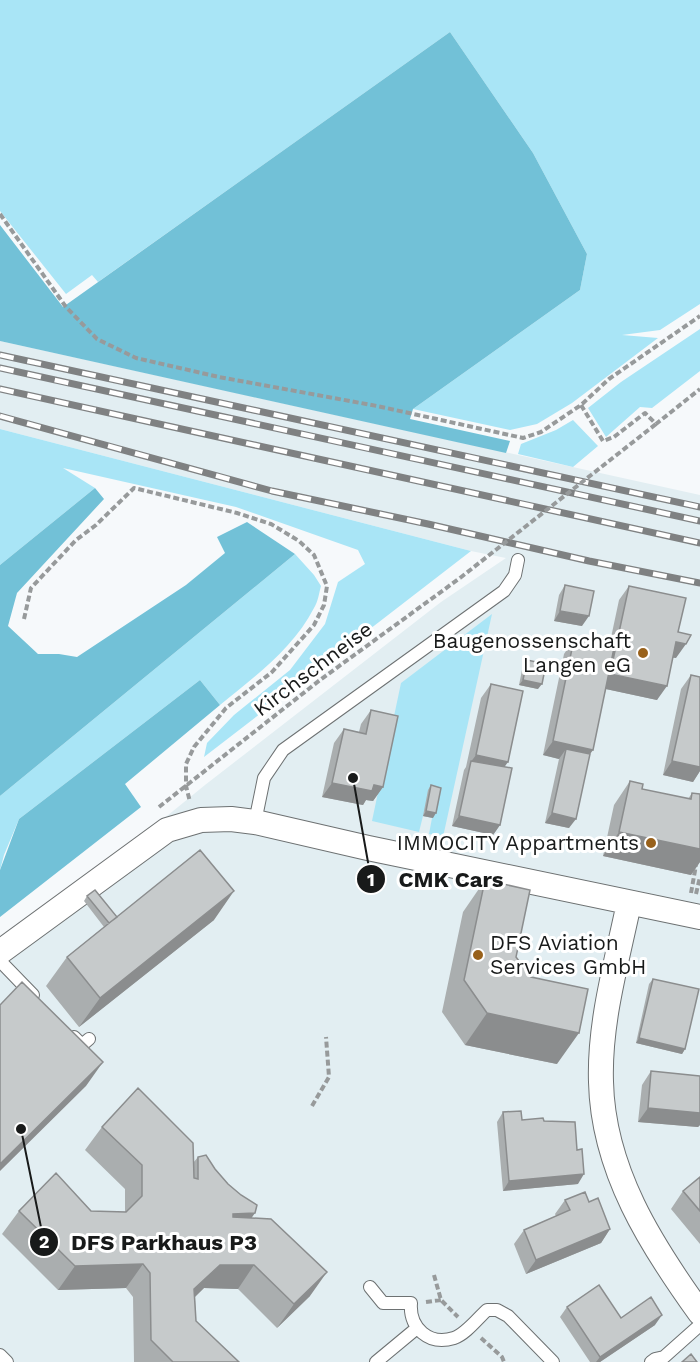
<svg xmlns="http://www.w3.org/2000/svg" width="700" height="1362" font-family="'Work Sans',sans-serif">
	<rect width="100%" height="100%" fill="#f6f9fb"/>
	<path fill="#e2eef2" d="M0 341 700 495V1362H0V952L205 785 441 602 506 558 471 551 0 429Z"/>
	<path fill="#a9e5f6" d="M0 0H700V304L660 330 622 335 658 338 572 403 537 424 510 430 413 409 580 290 587 254 533 153 450 32 98 282 92 275 66 294 0 211Z
		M700 329V371L652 408 640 407 606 437 588 408 621 382Z
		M573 420 598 446 573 467 518 454 521 444 556 430Z
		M0 429 471 551 204 757 207 743 234 715 290 670 325 624 338 582 365 564 358 550 236 507 63 468 95 488 0 565Z
		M295 554 314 575 321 586C319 593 318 602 314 608 293 649 254 677 220 705L200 680 19 819 4 855 0 870V796Z
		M492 614 443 837 429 834 432 818 423 816 419 832 372 821 401 683Z"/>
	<path fill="#72c1d7" d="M450 32 533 153 587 254 580 290 413 409 410 419 510 441 506 453 0 341V225L63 307Z
		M95 488 104 499 17 593 8 626 38 654H59L77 657 186 585 225 553 217 537 247 522 295 554 0 796V565Z
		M200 680 220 705 125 784 141 807 0 917V870L19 819Z"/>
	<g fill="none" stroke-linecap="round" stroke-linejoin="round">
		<defs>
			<path id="lane" d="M255 822 264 778 283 750 504 591 515 575 518 560
				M0 961 33 995
				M74 1037 82 1045 89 1039
				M370 1287 383 1303H411C409 1328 429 1346 454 1338 466 1334 478 1318 487 1310H497L508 1316 553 1362
				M0 1355 7 1362
				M376 1362 417 1328
				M651 1362 655 1359 664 1357 700 1325"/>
			<path id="street" d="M629 903C617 961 599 1022 601 1082 603 1170 651 1245 700 1313
				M0 952 167 830 201 820 231 819 255 822 368 848 700 917"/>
		</defs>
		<use href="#lane" stroke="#6d7172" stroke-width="14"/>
		<use href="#street" stroke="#6d7172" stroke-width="26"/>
		<path stroke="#979a9b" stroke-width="4" stroke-dasharray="6 3" stroke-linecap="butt" d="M0 214 66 307 97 339 136 358 219 377 377 406 523 438 541 432 581 405 609 379 700 316
			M581 405 603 441 614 437 645 413 656 424 700 389
			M24 619 31 588 76 540 96 525 134 488 237 513 271 524 299 541 314 555 327 586 324 605 314 625 272 672 226 708 194 747 186 764V786L190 802
			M159 807 320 680 460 578
			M691 893 696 865
			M696 894 700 877
			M312 1106 329 1077 326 1037
			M434 1275 441 1300 458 1317
			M426 1302 441 1300
			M481 1338 502 1357 504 1362"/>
		<use href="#lane" stroke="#fff" stroke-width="12"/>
		<use href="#street" stroke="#fff" stroke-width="24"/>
		<defs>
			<path id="rail" d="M0 355 700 507
				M0 368 700 521
				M0 389 700 543
				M0 416 272 491 428 524 589 561 700 583"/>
		</defs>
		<use href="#rail" stroke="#7f8182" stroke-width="7"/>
		<use href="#rail" stroke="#fff" stroke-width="4.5" stroke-dasharray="14" stroke-linecap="butt"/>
		<path stroke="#979a9b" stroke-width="4" stroke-dasharray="6 3" stroke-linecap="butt" d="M460 578 656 424"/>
	</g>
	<path fill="#aaaeaf" d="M565 585 582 626 554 621 559 595Z
		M629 586 678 632 676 658H673L657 700 606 689 590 754 569 828 545 823 559 759 543 755 564 654 574 639 609 647 619 600Z
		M527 660 538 689 519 685 523 665Z
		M691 675 700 677V771L693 782 663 775 681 689Z
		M491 684 505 767 500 825 493 835 452 826 464 770 466 767 481 698Z
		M371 710 383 787 373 801 366 800 363 805 322 797 334 743 344 729 359 732 361 724Z
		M630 781 642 789 688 799 692 793 700 794V862L691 875 603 856 614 805Z
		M431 785 433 818 423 816 428 790Z
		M485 880 516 957 531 977 557 1064 465 1045 442 1012 463 912Z
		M87 896 117 917 214 920 79 1027 46 986 67 957 104 927 84 901Z
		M653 979 685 1049 682 1054 636 1043 649 984Z
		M651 1071 700 1076V1125L698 1127 638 1122 642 1085Z
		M503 1112 522 1120 544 1121 578 1184 503 1191 497 1122Z
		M102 1127 193 1163 198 1157 215 1169 310 1296 277 1328 238 1289 204 1288 195 1297 196 1321 239 1362H134L133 1297 126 1288 58 1290 2 1234 19 1211H91L125 1212V1189L85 1150Z
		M700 1177V1244L671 1209 683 1191Z
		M565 1200 589 1202 610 1229 601 1243 526 1274 514 1244 524 1230 556 1216 555 1214Z
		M567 1307 621 1318 655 1325 600 1362H590L560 1317Z"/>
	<path fill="#8b8d8e" d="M560 611 589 616 582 626 554 621Z
		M676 642 686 644 676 658 667 656Z
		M610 674 667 686 657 700 601 688Z
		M523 680 542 684 538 689 519 685Z
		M553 741 593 750 583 764 566 749 559 759 543 755Z
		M476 755 508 762 498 776 470 763Z
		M672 761 700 767V771L693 782 663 775Z
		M332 783 374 785 383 787 373 801 366 800 363 805 322 797Z
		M426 811 436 813 433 818 423 816Z
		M552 813 576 819 569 828 545 823Z
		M459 816 500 825 493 835 452 826Z
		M619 832 700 849V862L691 875 603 856Z
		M234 891 214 920 79 1027 100 998Z
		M487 1013 579 1033 557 1064 465 1045Z
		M639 1038 685 1049 682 1054 636 1043Z
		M103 1062 86 1086 0 1171V1164Z
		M648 1108 700 1113V1125L698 1127 638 1122Z
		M584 1174 578 1184 503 1191 509 1181Z
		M255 1213 238 1237H217L233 1214Z
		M610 1229 601 1243 526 1274 536 1260Z
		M143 1264 126 1288 58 1290 75 1266Z
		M220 1265H254L238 1289 204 1288 178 1313 194 1289Z
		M327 1272 310 1296 277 1328 294 1304Z
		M662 1315 655 1325 600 1362H596L600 1357Z"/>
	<path fill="#c6cacb" stroke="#8b8d8e" stroke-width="1.5" d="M565 585 594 591 589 616 560 611Z
		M629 586 686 598 678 632 691 635 686 644 676 642 667 686 610 674Z
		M574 639 614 648 593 750 553 741Z
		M527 660 546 664 542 684 523 680Z
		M691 675 700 677V767L672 761Z
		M491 684 523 691 508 762 476 755Z
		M371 710 398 716 383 787 374 785 372 791 332 783 344 729 366 734Z
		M566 749 590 754 576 819 552 813Z
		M471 761 512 768 500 825 459 816Z
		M630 781 643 784 642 789 691 799 692 793 700 794V849L619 832Z
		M431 785 441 788 436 813 426 811Z
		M200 850 234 891 100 998 67 957Z
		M485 880 530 890 516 957 531 977 588 989 579 1033 487 1013 464 980Z
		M95 890 117 917 109 923 87 896Z
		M653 979 699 989 685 1049 639 1038Z
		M22 982 103 1062 0 1164V1005Z
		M651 1071 700 1076V1113L648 1108Z
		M138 1088 193 1143 194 1178 198 1179V1157L206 1155 215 1169 228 1184 241 1195 257 1205 255 1213 233 1214V1217L271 1219 327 1272 294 1304 254 1265H220L194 1289 196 1321 239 1362H173L151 1340 150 1273 143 1264 75 1266 19 1211 56 1173 91 1211 126 1212 142 1196V1165L102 1127Z
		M521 1111 522 1120 543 1118 544 1121 575 1122 577 1150 582 1149 584 1174 509 1181 503 1112Z
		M700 1177V1211L683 1191Z
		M585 1192 589 1202 598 1198 610 1229 536 1260 524 1230 570 1210 565 1200Z
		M599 1285 621 1318 651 1297 662 1315 600 1357 567 1307Z
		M691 1354 697 1362H682Z"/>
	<g fill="#98611b" stroke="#fff" stroke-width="2">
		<circle cx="643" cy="653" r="6"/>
		<circle cx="651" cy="843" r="6"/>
		<circle cx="478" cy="955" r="6"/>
	</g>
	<g text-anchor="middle" stroke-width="6" stroke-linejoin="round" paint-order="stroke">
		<g font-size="21" fill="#181a1a" stroke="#fff" text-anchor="end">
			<text x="631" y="648">Baugenossenschaft<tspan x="631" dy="24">Langen eG</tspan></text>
			<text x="639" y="850">IMMOCITY Appartments</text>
			<text x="490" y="950" text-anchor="start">DFS Aviation<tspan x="490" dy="24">Services GmbH</tspan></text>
		</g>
		<g font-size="21" fill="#181a1a" stroke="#fff">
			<text transform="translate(313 669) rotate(-37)" y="7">Kirchschneise</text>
		</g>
	</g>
	<path fill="none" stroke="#181a1a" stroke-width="2" d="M353 778L371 879M21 1129L44 1242"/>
	<g fill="#181a1a" stroke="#fff" stroke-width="2">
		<circle cx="353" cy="778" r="6"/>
		<circle cx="21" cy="1129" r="6"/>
		<circle cx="371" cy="879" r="15"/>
		<circle cx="44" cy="1242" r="15"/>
	</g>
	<g font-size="18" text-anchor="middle" font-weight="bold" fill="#fff">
		<text x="371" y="886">1</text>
		<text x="44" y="1248">2</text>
	</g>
	<g font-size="22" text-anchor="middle" font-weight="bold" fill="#181a1a" stroke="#fff" stroke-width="6" stroke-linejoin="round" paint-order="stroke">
		<text x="451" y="887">CMK Cars</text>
		<text x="164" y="1250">DFS Parkhaus P3</text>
	</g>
</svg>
